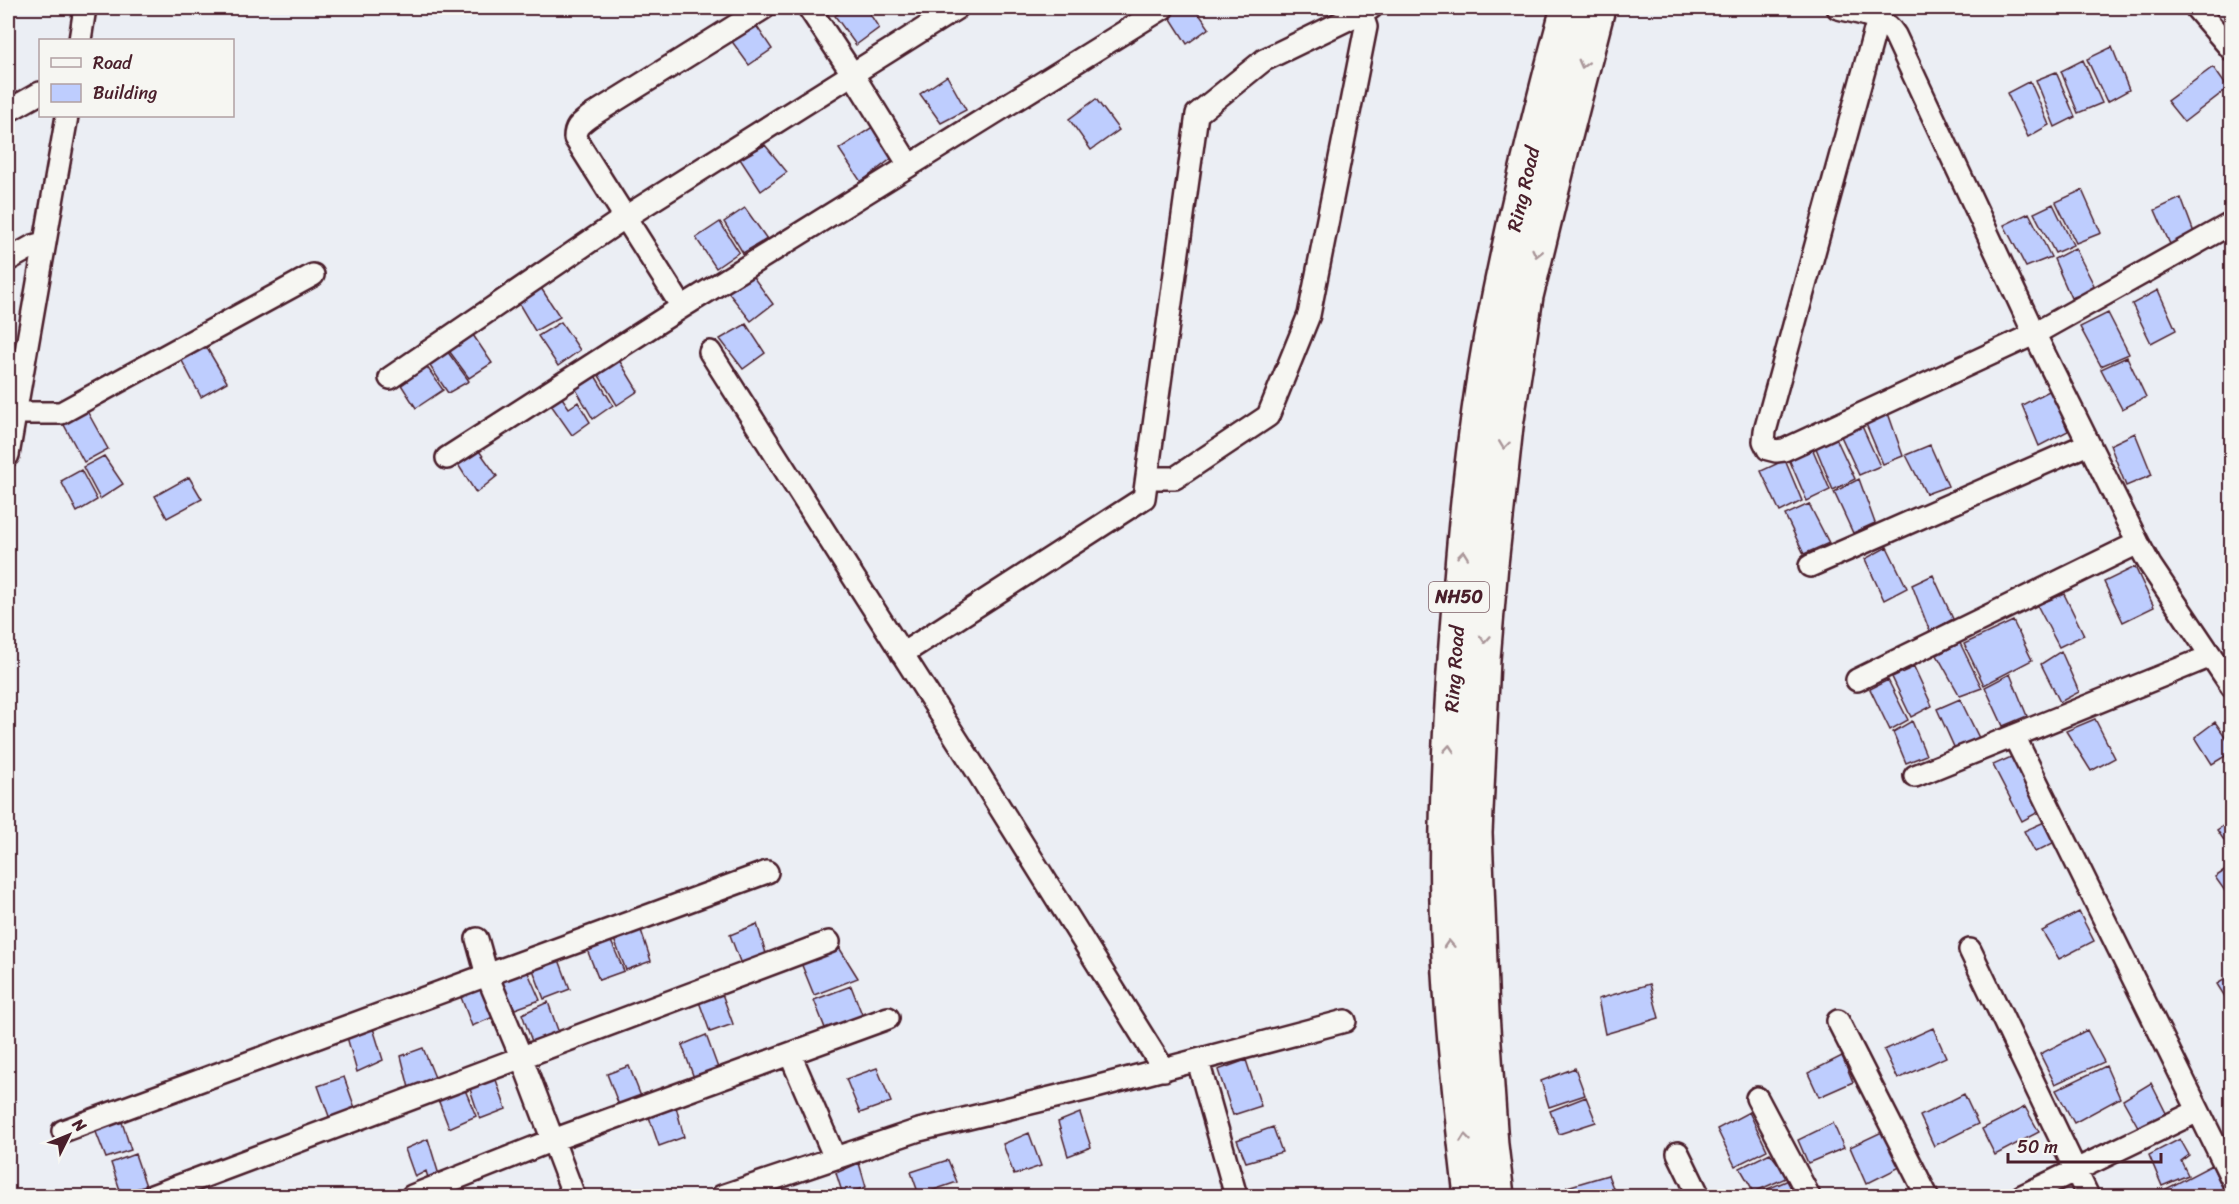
<svg xmlns="http://www.w3.org/2000/svg" width="2239" height="1204" font-family="Sriracha,sans-serif">
	<rect width="100%" height="100%" fill="#ebeef4"/>
	<filter id="ink" filterUnits="userSpaceOnUse"><feTurbulence type="fractalNoise" baseFrequency=".0167" numOctaves="2"/><feDisplacementMap in="SourceGraphic" scale="12" xChannelSelector="R" yChannelSelector="G"/><feConvolveMatrix kernelMatrix="1 2 1 2 8 2 1 2 1" color-interpolation-filters="sRGB"/></filter>
	<g filter="url(#ink)">
		<path fill="#becdfe" stroke="#4a1f2b" stroke-width="1.5" d="M846 8H866L879 28 856 45 835 16Z
			M1172 8H1195L1209 28 1187 44 1166 11Z
			M753 21 772 49 749 65 728 36Z
			M2112 47 2129 90 2107 102 2087 59Z
			M2083 60 2102 103 2078 113 2061 71Z
			M2213 67 2228 88 2184 122 2167 101Z
			M2056 72 2075 117 2055 127 2036 80Z
			M947 76 966 110 941 123 920 94Z
			M2030 81 2049 125 2028 137 2007 93Z
			M1096 99 1119 130 1091 150 1069 119Z
			M877 124 896 155 861 182 839 149Z
			M765 145 787 172 761 191 740 159Z
			M2082 190 2101 233 2076 243 2056 202Z
			M2181 198 2196 238 2173 251 2155 210Z
			M2053 204 2073 245 2055 253 2034 213Z
			M745 208 767 239 743 253 724 222Z
			M2029 213 2051 257 2026 267 2004 225Z
			M720 222 739 252 716 268 696 238Z
			M2075 248 2096 289 2071 298 2054 259Z
			M751 274 773 304 751 321 727 291Z
			M541 288 560 317 535 331 519 304Z
			M2158 290 2176 330 2151 343 2132 304Z
			M2108 313 2129 354 2101 366 2080 327Z
			M561 322 580 350 558 366 538 336Z
			M746 324 765 353 743 369 720 339Z
			M471 332 492 363 469 378 447 348Z
			M204 343 227 382 201 397 179 355Z
			M447 351 469 381 448 393 428 363Z
			M2127 357 2146 397 2122 409 2101 369Z
			M619 360 638 391 617 405 598 374Z
			M425 364 443 390 416 408 398 380Z
			M594 374 613 405 593 419 574 386Z
			M2051 390 2068 431 2039 446 2022 405Z
			M560 395 569 408 578 402 590 422 572 435 549 402Z
			M87 411 108 449 84 462 63 423Z
			M1888 413 1903 456 1883 464 1866 424Z
			M1861 424 1880 466 1859 475 1840 434Z
			M2135 433 2152 475 2126 486 2110 445Z
			M1836 438 1855 479 1833 490 1816 448Z
			M1930 445 1948 486 1926 494 1906 455Z
			M477 448 497 476 476 493 457 463Z
			M1813 450 1830 490 1807 501 1789 459Z
			M104 456 123 484 100 499 83 467Z
			M1785 460 1802 501 1780 512 1761 471Z
			M81 470 97 500 77 512 61 481Z
			M189 477 202 499 167 518 155 496Z
			M1859 479 1875 523 1853 533 1834 492Z
			M1809 504 1829 543 1804 554 1785 515Z
			M1887 547 1907 588 1884 600 1865 559Z
			M2135 567 2154 607 2123 622 2104 582Z
			M1933 575 1953 619 1930 632 1912 585Z
			M2064 594 2084 635 2059 647 2037 605Z
			M2013 621 2032 660 1984 685 1964 644Z
			M1960 643 1982 688 1960 696 1937 655Z
			M2061 651 2079 692 2060 702 2041 664Z
			M1914 667 1932 706 1911 717 1892 677Z
			M2010 674 2027 716 2003 726 1985 687Z
			M1888 680 1908 720 1890 730 1870 689Z
			M1960 699 1979 738 1955 749 1937 709Z
			M2095 719 2115 758 2091 771 2066 731Z
			M1912 721 1926 755 1906 763 1893 732Z
			M2215 722 2232 746V752L2212 764 2195 737Z
			M2018 754 2044 809 2022 821 1993 765Z
			M2049 820 2059 840 2035 852 2024 831Z
			M2232 820V852L2217 830Z
			M2232 866V901L2215 877Z
			M2079 912 2094 941 2059 959 2042 931Z
			M757 924 768 960 742 967 730 935Z
			M640 927 651 961 626 970 613 937Z
			M610 939 624 971 599 980 586 947Z
			M840 949 858 978 814 995 801 963Z
			M558 957 570 989 544 999 532 967Z
			M526 968 540 1000 515 1009 499 976Z
			M2232 975V1008L2217 984Z
			M485 981 498 1015 472 1026 459 992Z
			M1650 984 1659 1018 1605 1034 1598 999Z
			M851 986 863 1017 825 1028 814 1000Z
			M721 991 733 1024 710 1032 698 999Z
			M548 1002 560 1036 534 1047 522 1014Z
			M373 1028 383 1060 357 1072 347 1037Z
			M1933 1028 1946 1057 1898 1079 1884 1050Z
			M2087 1030 2104 1062 2055 1084 2040 1054Z
			M706 1035 718 1068 694 1078 682 1045Z
			M423 1048 436 1080 410 1092 401 1056Z
			M1842 1056 1853 1082 1819 1097 1808 1073Z
			M1246 1060 1261 1106 1233 1115 1218 1070Z
			M629 1066 642 1099 620 1108 607 1074Z
			M2106 1066 2120 1098 2074 1123 2056 1090Z
			M877 1068 891 1102 860 1113 846 1079Z
			M1575 1068 1585 1095 1549 1107 1541 1081Z
			M494 1074 506 1109 480 1119 468 1083Z
			M344 1077 355 1108 330 1119 318 1086Z
			M2151 1083 2168 1117 2141 1132 2123 1100Z
			M463 1085 476 1116 449 1128 436 1094Z
			M1964 1094 1978 1124 1934 1146 1920 1116Z
			M1586 1097 1596 1122 1559 1134 1550 1111Z
			M675 1103 684 1137 659 1146 647 1111Z
			M2025 1107 2039 1132 1995 1155 1982 1129Z
			M1749 1112 1767 1150 1735 1166 1717 1129Z
			M1080 1113 1091 1147 1068 1156 1058 1122Z
			M120 1116 131 1150 106 1158 94 1127Z
			M1833 1123 1844 1148 1808 1163 1798 1140Z
			M1273 1127 1282 1152 1246 1162 1237 1140Z
			M1884 1131 1900 1167 1866 1184 1850 1147Z
			M1029 1133 1041 1166 1014 1175 1003 1144Z
			M428 1139 439 1175 428 1178 426 1171 415 1177 405 1149Z
			M2180 1139 2189 1155 2181 1161 2188 1175 2162 1186 2149 1155Z
			M1770 1153 1788 1177 1754 1192 1740 1168Z
			M135 1154 146 1186 121 1193 111 1163Z
			M948 1160 957 1182 919 1195 911 1172Z
			M859 1163 866 1187 843 1195 836 1173Z
			M2212 1165 2226 1196H2169L2166 1189Z
			M1608 1175 1616 1196H1571L1567 1187Z
			M1791 1179 1799 1196H1757L1756 1194Z"/>
		<g fill="none" stroke-linecap="round" stroke-linejoin="round">
			<defs>
				<path id="minor" d="M809 8 852 73 909 165
					M1838 8C1858 13 1884 16 1895 35L2032 329 2138 543 2150 565 2232 687
					M2196 8 2232 50
					M1878 19 1765 431 1764 441 1768 449 1776 451 1784 450 2034 334 2232 223
					M80 40 85 8
					M8 111 40 93
					M8 260 33 246 44 243
					M682 307 575 138C575 127 580 124 589 117L764 8
					M710 352 977 771 1164 1070
					M390 378 624 218 957 8
					M15 413H61L313 275
					M8 455 67 116
					M447 458 682 307 1163 8
					M1147 478H1175L1268 416 1309 315 1366 27 1361 12
					M1810 566 2088 444
					M902 654 1144 498 1197 114 1264 60 1371 8
					M1857 680 2138 543
					M2014 736 2232 1179
					M1915 776 2211 656
					M477 939 487 975 522 1059 574 1196
					M1970 950 2088 1196
					M1838 1021 1927 1196
					M790 1054 835 1158
					M1198 1061 1236 1196
					M1757 1098 1809 1196
					M63 1131 767 872
					M1678 1153 1699 1196
					M152 1196 829 942
					M412 1196 553 1140 888 1018
					M722 1196 919 1130 1092 1088 1345 1021
					M2022 1196 2198 1111"/>
				<path id="trunk" d="M1471 1196C1460 1099 1449 1000 1447 902 1445 825 1449 749 1454 673 1462 558 1471 443 1492 331 1513 222 1539 114 1568 8
					M1497 1196 1491 1145 1482 1014 1475 833 1483 659 1491 564 1506 426 1526 296 1563 144 1598 8"/>
			</defs>
			<use href="#minor" stroke="#4a1f2b" stroke-width="26"/>
			<use href="#trunk" stroke="#4a1f2b" stroke-width="38"/>
			<use href="#minor" stroke="#f6f6f2" stroke-width="21"/>
			<use href="#trunk" stroke="#f6f6f2" stroke-width="33"/>
		</g>
		<defs><path id="oneway-chevron" d="M-2-3.5L2.5 0L-2 3.5" fill="none" stroke-width="1.6" stroke-linecap="round" stroke-linejoin="round" transform="scale(1.5)"/></defs>
		<g stroke="#a99598">
			<use href="#oneway-chevron" transform="translate(1583 64) rotate(105)"/>
			<use href="#oneway-chevron" transform="translate(1537 253) rotate(103)"/>
			<use href="#oneway-chevron" transform="translate(1504 445) rotate(97)"/>
			<use href="#oneway-chevron" transform="translate(1463 555) rotate(-84)"/>
			<use href="#oneway-chevron" transform="translate(1485 639) rotate(94)"/>
			<use href="#oneway-chevron" transform="translate(1449 749) rotate(-86)"/>
			<use href="#oneway-chevron" transform="translate(1449 944) rotate(-93)"/>
			<use href="#oneway-chevron" transform="translate(1465 1138) rotate(-96)"/>
		</g>
	</g>
	<g text-anchor="middle" stroke-width="4.5" stroke-linejoin="round" paint-order="stroke">
		<rect fill="#f6f6f2" stroke="#7e6067" stroke-width="1.5" x="1429" y="582" width="60" height="30" rx="4.5"/>
		<g font-size="18" font-weight="bold" fill="#4a1f2b">
			<text x="1459" y="603">NH50</text>
		</g>
		<g font-size="20" fill="#4a1f2b" stroke="#f6f6f2">
			<text transform="translate(1523 189) rotate(-77)" y="7">Ring Road</text>
			<text transform="translate(1454 669) rotate(-86)" y="7">Ring Road</text>
		</g>
	</g>
	<rect width="2239" height="1204" fill="none" stroke="#f6f6f2" stroke-width="30"/>
	<rect x="15" y="15" width="2209" height="1174" fill="none" stroke="#4a1f2b" stroke-width="2" filter="url(#ink)"/>
	<rect x="39" y="39" width="195" height="78" fill="#f6f6f2" stroke="#b1a0a2" stroke-width="1.5"/>
	<rect x="51" y="58" width="30" height="9" fill="#f6f6f2" stroke="#b1a0a2" stroke-width="1.5"/>
	<text x="93" y="69" font-size="18" fill="#4a1f2b">Road</text>
	<rect x="51" y="84" width="30" height="18" fill="#becdfe" stroke="#b1a0a2" stroke-width="1.5"/>
	<text x="93" y="99" font-size="18" fill="#4a1f2b">Building</text>
	<g transform="translate(69 1135) rotate(47)" stroke="#f6f6f2" stroke-width="4.5" paint-order="stroke">
	<path d="M0-4.5L10 22L0 15L-10 22Z" fill="#4a1f2b"/>
	<text y="-9" font-size="16" font-weight="bold" text-anchor="middle" fill="#4a1f2b">N</text>
	</g>
	<path d="M2008 1153v9h153v-9" fill="none" stroke="#4a1f2b" stroke-width="3"/>
	<text x="2017" y="1153" font-size="18" fill="#4a1f2b" stroke="#f6f6f2" stroke-width="4.5" paint-order="stroke">50 m</text>
</svg>
